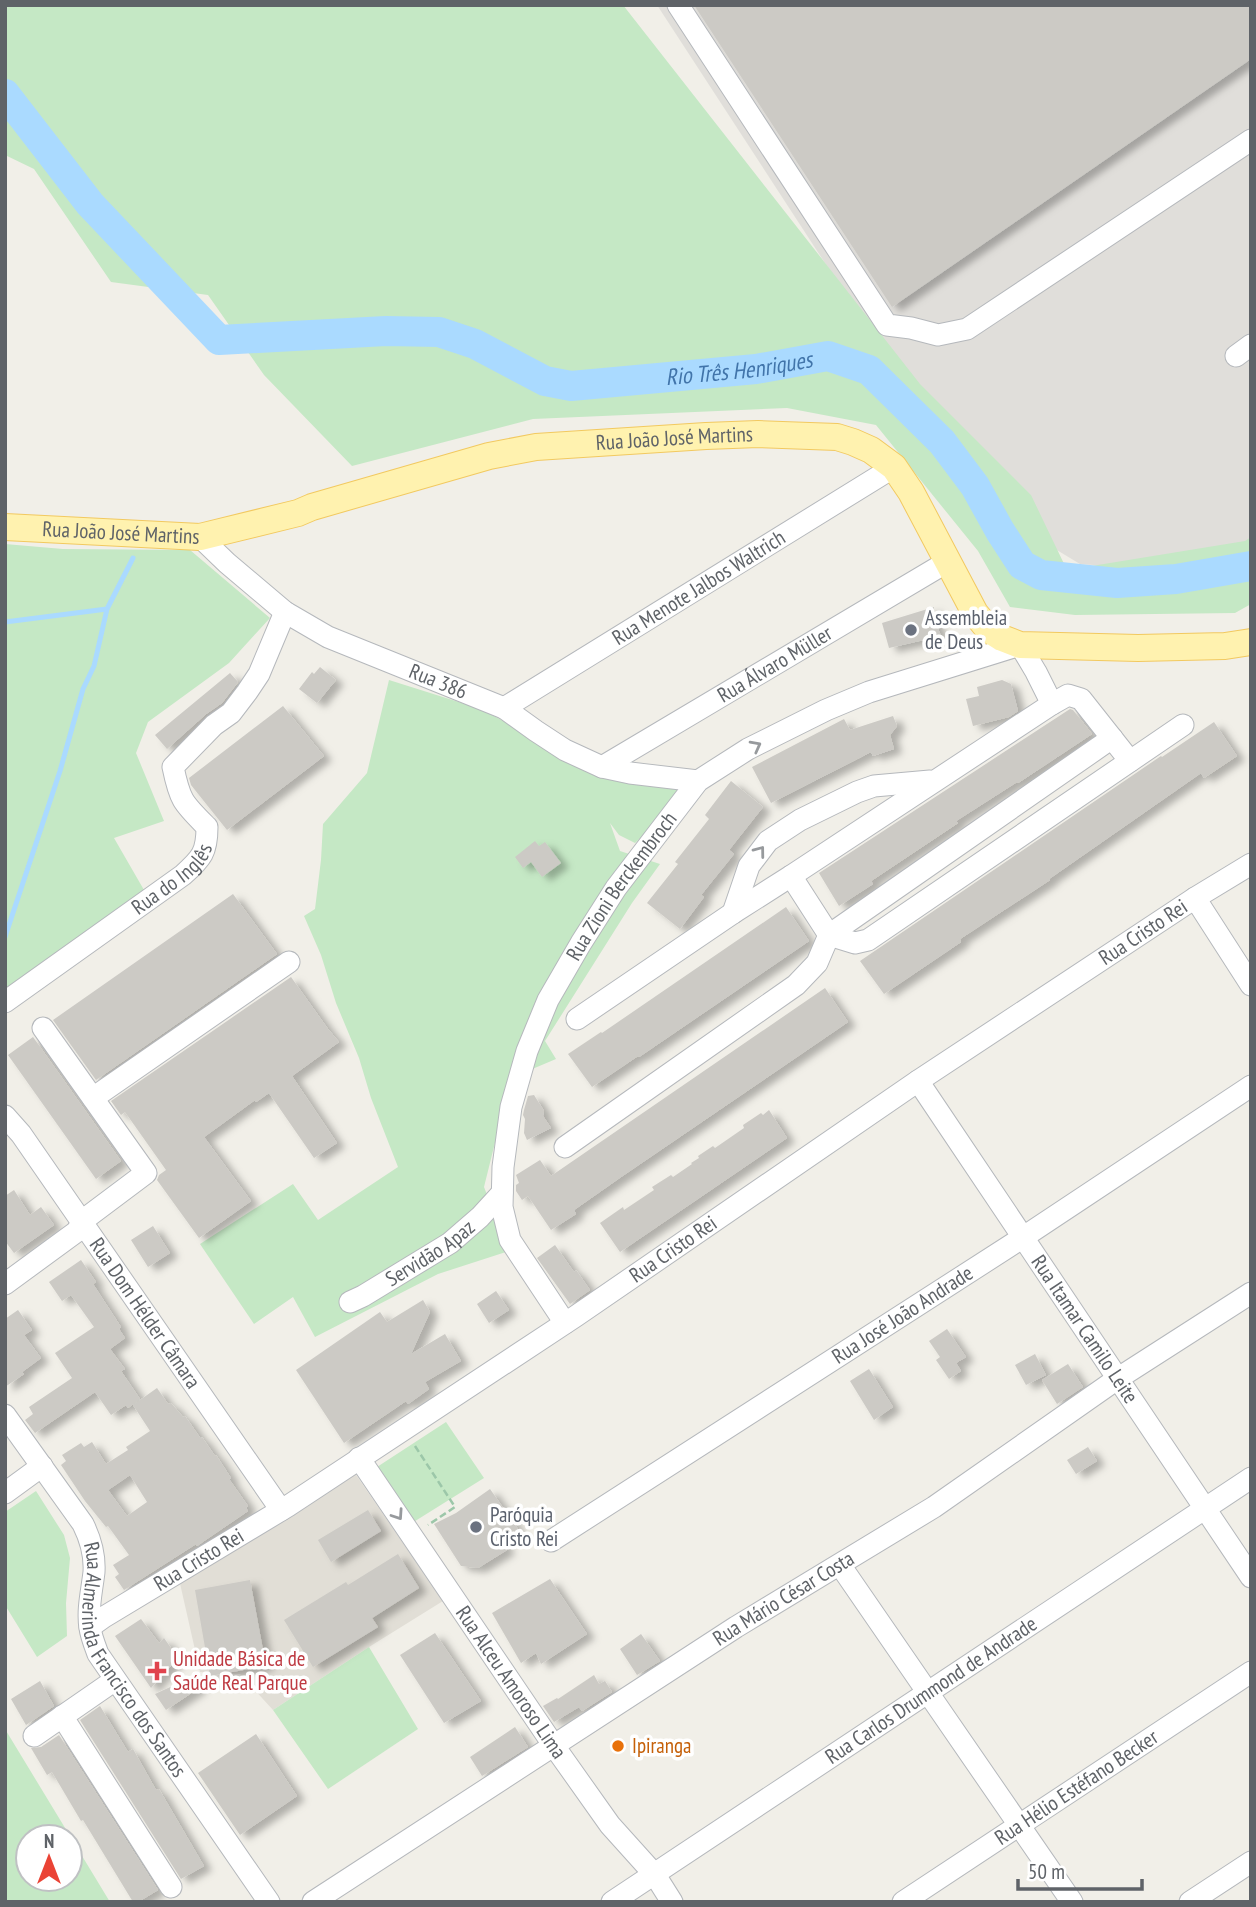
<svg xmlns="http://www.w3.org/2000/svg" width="1256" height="1907" font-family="'PT Sans Narrow',sans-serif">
	<defs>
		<filter id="shadow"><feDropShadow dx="8" dy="4.5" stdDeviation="3.5" flood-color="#0004"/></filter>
	</defs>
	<rect width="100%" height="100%" fill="#f1efe8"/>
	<path fill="#e0deda" d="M657 5H1251V548L1107 566 1080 564 1017 526 907 389Z"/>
	<path fill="#e1ded6" d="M354 1472 443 1601 369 1647 273 1710 240 1674 200 1672 179 1579Z"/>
	<path fill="#c5e8c5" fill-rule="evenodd" d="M5 5H623L920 384 1031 495 1067 570 1245 541 1251 537V604L1235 613 1075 615 1010 607 978 551 876 425 787 408 533 419 352 466 264 375 208 295 111 282 34 169 5 155Z
		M5 544 63 549 190 550 270 618 229 663 148 722 136 753 164 821 114 838 144 890 5 993Z
		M389 680 481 709 613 779 682 786 657 823 635 843 619 835 610 823 620 851 660 864 632 903 545 1041 556 1059 511 1078 484 1187 509 1251 438 1274 315 1337 293 1297 254 1324 200 1244 293 1184 318 1220 398 1167 371 1098 359 1058 336 1003 321 955 304 916 315 909 321 860 323 824 367 773Z
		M446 1422 484 1478 412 1523 377 1467Z
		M36 1491 64 1535 70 1558 66 1603 67 1636 37 1657 5 1605V1512Z
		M369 1647 418 1729 328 1789 273 1710Z
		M5 1729 110 1902H5ZM28 1837H70V1879H28Z"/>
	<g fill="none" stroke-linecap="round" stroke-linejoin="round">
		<path stroke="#aadaff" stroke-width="5" d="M5 622 107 609
			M5 937 60 771 83 689 94 666 107 609 133 558"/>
		<path stroke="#aadaff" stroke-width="30" id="s1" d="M5 94 90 204 219 340 386 331 439 332 475 344 545 381 571 386 756 369 828 356 869 370 942 442 975 486 1000 531 1022 565 1041 575 1117 583 1176 579 1251 566"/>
	</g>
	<path fill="#cccac5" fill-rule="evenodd" filter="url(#shadow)" d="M694 5H1251V59L892 307Z
		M934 607 935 621 941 636 889 648 882 623Z
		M320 667 336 680 317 703 299 689 312 672 314 674Z
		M230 673 238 682 222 703 206 714 167 749 155 735Z
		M1002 680 1011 684 1018 711 1009 717 973 726 966 699 979 696 977 687Z
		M283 706 324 756 227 830 191 785 189 778Z
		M1070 709 1073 710 1092 734 1018 783 1017 782 956 821 958 823 871 881 873 884 839 906 819 873Z
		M893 716 897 726 890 735 894 749 873 756 871 752 771 803 752 767 844 719 850 730Z
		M1214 722 1237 756 1204 778 1201 773 1049 879 1050 880 960 939 961 942 884 994 860 961 1161 756 1162 757Z
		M731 781 763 807 729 850 734 854 701 895 704 897 680 929 647 903 678 864 675 862 709 819 705 815Z
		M535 841 539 846 545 842 561 863 542 877 531 862 523 868 515 857Z
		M233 894 277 954 96 1080 53 1020Z
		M786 907 809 941 639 1057 638 1056 592 1087 568 1054 601 1032 602 1033Z
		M291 977 328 1029 339 1042 292 1076 337 1143 314 1158 269 1093 256 1102 255 1100 204 1137 251 1201 199 1238 157 1180 159 1175 166 1170 125 1112 121 1115 111 1101Z
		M825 988 848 1022 621 1177 574 1210 576 1214 551 1230 528 1196 522 1200 516 1191V1185L519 1183 516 1175 540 1160 551 1176Z
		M33 1037 121 1161 96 1179 8 1055Z
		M534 1095 544 1111 543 1116 551 1128 527 1140 524 1133 525 1119 523 1115 524 1110 528 1096Z
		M769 1110 787 1138 620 1252 600 1223 623 1207 624 1210 654 1190 652 1187 671 1175 673 1177 692 1164 691 1163 699 1158 698 1156 713 1146 715 1148 744 1128 743 1125 761 1113 763 1115Z
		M14 1190 30 1215 41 1207 54 1225 14 1253 5 1241V1196Z
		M153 1226 170 1253 148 1267 131 1240Z
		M555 1245 574 1272 576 1270 590 1290 570 1304 537 1258Z
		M81 1260 96 1282 93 1284 121 1327 119 1329 125 1338 110 1349 125 1369 121 1371 140 1399 128 1408 126 1405 111 1415 95 1392 35 1433 25 1420 33 1414 29 1407 72 1378 55 1353 94 1327 71 1295 62 1301 49 1282Z
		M496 1291 509 1310 489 1323 477 1304Z
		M423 1300 430 1312 411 1354 445 1334 461 1361 425 1382 429 1389 408 1404 406 1401 344 1443 296 1370 380 1312 387 1322Z
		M18 1310 32 1330 24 1335 41 1358 22 1372 24 1374 5 1387V1319Z
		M947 1329 966 1357 956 1363 961 1371 949 1379 936 1360 940 1357 929 1341Z
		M1035 1354 1046 1375 1026 1385 1015 1365Z
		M1068 1364 1083 1387 1057 1404 1042 1380Z
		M869 1369 893 1407 874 1420 850 1381Z
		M157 1388 168 1404 171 1403 183 1417 185 1416 201 1439 202 1437 215 1456 216 1455 231 1478 229 1479 248 1506 246 1508 248 1511 204 1541 197 1546 196 1544 124 1590 115 1577 119 1574 113 1565 129 1555 108 1526 106 1527 85 1501 61 1465 66 1461 62 1455 81 1443 84 1447 92 1442 106 1464 128 1450 126 1447 150 1431 133 1405ZM130 1475 147 1502 127 1516 108 1490Z
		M1088 1447 1097 1461 1076 1474 1067 1460Z
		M490 1489 518 1529 501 1539 507 1550 478 1568 461 1566 434 1524 456 1513Z
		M368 1510 381 1531 331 1562 318 1540Z
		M398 1554 419 1588 372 1618 378 1627 313 1667 284 1620 346 1582 348 1585Z
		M550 1579 587 1634 541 1664 536 1653 521 1663 492 1613Z
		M250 1580 266 1666 210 1676 195 1590Z
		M141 1619 159 1643 164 1638 178 1658 151 1688 115 1636Z
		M435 1633 481 1701 444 1723 400 1655Z
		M641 1634 660 1661 637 1675 620 1649Z
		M594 1675 599 1684 605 1681 612 1692 582 1711 579 1707 554 1722 543 1706 557 1698 558 1699Z
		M192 1677 199 1688 166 1710 155 1694Z
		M40 1681 54 1706 26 1725 11 1699Z
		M100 1706 128 1752 133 1749 156 1790 159 1789 204 1866 181 1879 80 1720Z
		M515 1727 528 1747 482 1776 470 1757Z
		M256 1734 297 1796 240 1835 198 1773Z
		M59 1735 158 1890 138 1902H133L83 1820 81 1821 52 1772 47 1775 31 1748 41 1747Z"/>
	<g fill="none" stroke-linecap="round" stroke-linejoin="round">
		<defs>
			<g id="minor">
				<path d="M678 5 887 325 911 328 938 335 967 329 1251 140"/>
				<path d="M1236 356 1251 345"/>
				<path id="s2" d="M200 537 227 563 285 612 328 637 504 708 536 731 565 750 602 767 630 773 698 781"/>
				<path id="s3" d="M504 708 894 467"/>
				<path id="s4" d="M602 767 947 562"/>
				<path d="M791 876 1052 704 1068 695 1081 699 1130 761"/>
				<path d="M1195 898 1251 985"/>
				<path d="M733 913 749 866 768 841 800 820 857 792 874 786 930 781"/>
				<path d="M829 935 855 943 868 940 1183 725"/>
				<path d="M829 935 1112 738"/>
				<path id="s5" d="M5 1002 183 875C202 858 207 852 207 827 183 803 180 801 173 767L214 725 231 713 247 692 259 674 285 612"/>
				<path id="s6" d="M918 1081 1251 1577"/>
				<path d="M93 1098 289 962"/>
				<path id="s7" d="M5 1116 21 1134 281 1510"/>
				<path d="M565 1147 796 985 817 963 829 935 791 876 733 913 577 1019"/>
				<path d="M5 1284 76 1232 86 1218 146 1173 43 1028"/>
				<path id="s8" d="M350 1302 363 1296 450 1243 480 1217 502 1193"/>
				<path id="s9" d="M565 1323 510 1240 502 1207 503 1167 511 1107 527 1051 548 1000 581 943 616 888 698 781 748 749 826 710 869 692 1020 645 1036 672 1052 704"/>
				<path id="s10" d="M5 1415 83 1524C91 1540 95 1555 94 1572 92 1590 87 1610 90 1628 91 1636 95 1646 98 1654L269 1902"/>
				<path id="s11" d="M359 1458 554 1746 610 1825 655 1875 672 1902"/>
				<path d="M5 1493 42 1466"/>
				<path id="s12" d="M551 1541 1022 1238 1251 1086"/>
				<path d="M840 1565 1072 1902"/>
				<path id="s13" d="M90 1627 104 1617 288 1506 576 1316 918 1081 1195 898 1251 864"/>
				<path d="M62 1716 171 1887"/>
				<path d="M34 1736 115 1680"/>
				<path id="s14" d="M313 1902 736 1627 934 1507 1117 1379 1251 1293"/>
				<path id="s15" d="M612 1902 1251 1478"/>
				<path id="s16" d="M903 1902 1251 1672"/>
				<path d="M1190 1902 1251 1862"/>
			</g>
			<g id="major">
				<path id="s17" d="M5 527 200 537 298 513 312 507 489 456 536 447 706 436 758 434 837 437 853 442 871 450 894 467 911 492 975 613 988 629 1002 638 1020 645 1138 648 1225 646 1251 642"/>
			</g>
		</defs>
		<use href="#minor" stroke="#b5b8bc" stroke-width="23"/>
		<use href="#major" stroke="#f2c960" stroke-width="28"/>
		<path stroke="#9cc7a9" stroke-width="2.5" stroke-dasharray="7 3.5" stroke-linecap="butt" d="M415 1446 455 1507 428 1525"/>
		<use href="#minor" stroke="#fff" stroke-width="21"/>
		<use href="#major" stroke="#fff2af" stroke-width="26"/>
	</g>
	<defs><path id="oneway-chevron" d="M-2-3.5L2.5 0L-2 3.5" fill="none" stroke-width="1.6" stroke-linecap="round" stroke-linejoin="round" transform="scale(1.75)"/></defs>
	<g stroke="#979a9d">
		<use href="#oneway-chevron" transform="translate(756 746) rotate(-28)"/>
		<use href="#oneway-chevron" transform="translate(760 851) rotate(-53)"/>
		<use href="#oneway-chevron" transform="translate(398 1515) rotate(56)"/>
	</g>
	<g fill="#6b7280" stroke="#fff" stroke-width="2.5">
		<circle cx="911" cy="630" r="7"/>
		<circle cx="476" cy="1527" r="7"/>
	</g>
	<path fill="#e0444e" stroke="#fff" stroke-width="2.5" d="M153.5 1660.5h7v7h7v7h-7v7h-7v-7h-7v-7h7z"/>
	<circle fill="#e8710a" stroke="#fff" stroke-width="2.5" cx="618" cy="1746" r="7"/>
	<g text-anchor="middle" stroke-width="7" stroke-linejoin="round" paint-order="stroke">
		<g font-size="21" fill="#5f6368" stroke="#fff">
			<text dy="7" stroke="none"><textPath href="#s17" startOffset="682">Rua João José Martins</textPath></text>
			<text dy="7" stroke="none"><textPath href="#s17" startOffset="116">Rua João José Martins</textPath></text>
			<text dy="7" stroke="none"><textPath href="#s3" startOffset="229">Rua Menote Jalbos Waltrich</textPath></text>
			<text dy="7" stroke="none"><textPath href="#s4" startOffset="201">Rua Álvaro Müller</textPath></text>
			<text dy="7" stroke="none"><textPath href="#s2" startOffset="282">Rua 386</textPath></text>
			<text dy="7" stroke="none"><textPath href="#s5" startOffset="208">Rua do Inglês</textPath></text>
			<text dy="7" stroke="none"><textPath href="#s9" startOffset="483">Rua Zioni Berckembroch</textPath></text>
			<text dy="7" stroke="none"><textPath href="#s13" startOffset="1262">Rua Cristo Rei</textPath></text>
			<text dy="7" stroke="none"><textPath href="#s13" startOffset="695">Rua Cristo Rei</textPath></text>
			<text dy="7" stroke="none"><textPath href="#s8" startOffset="94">Servidão Apaz</textPath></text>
			<text dy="7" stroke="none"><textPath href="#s7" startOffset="242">Rua Dom Hélder Câmara</textPath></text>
			<text dy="7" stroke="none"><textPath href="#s12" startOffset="418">Rua José João Andrade</textPath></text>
			<text dy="7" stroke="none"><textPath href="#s6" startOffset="299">Rua Itamar Camilo Leite</textPath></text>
			<text dy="7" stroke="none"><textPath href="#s13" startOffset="128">Rua Cristo Rei</textPath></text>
			<text dy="7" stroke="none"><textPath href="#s14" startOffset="560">Rua Mário César Costa</textPath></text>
			<text dy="7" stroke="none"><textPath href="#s10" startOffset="284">Rua Almerinda Francisco dos Santos</textPath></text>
			<text dy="7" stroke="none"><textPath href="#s11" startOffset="271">Rua Alceu Amoroso Lima</textPath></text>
			<text dy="7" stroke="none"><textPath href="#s15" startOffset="383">Rua Carlos Drummond de Andrade</textPath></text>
			<text dy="7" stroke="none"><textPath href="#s16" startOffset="208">Rua Hélio Estéfano Becker</textPath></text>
		</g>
		<g font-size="21" fill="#5b616d" stroke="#fff" text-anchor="start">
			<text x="925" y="625">Assembleia<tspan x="925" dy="24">de Deus</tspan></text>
			<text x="490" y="1522">Paróquia<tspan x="490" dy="24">Cristo Rei</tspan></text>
		</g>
		<g font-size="21" fill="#be3a42" stroke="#fff" text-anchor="start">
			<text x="173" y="1666">Unidade Básica de<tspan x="173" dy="24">Saúde Real Parque</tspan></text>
		</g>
		<g font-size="21" fill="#c56008" stroke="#fff" text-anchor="start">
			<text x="632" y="1753">Ipiranga</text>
		</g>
		<g font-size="23" font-style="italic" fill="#4174aa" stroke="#fff">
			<text dy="8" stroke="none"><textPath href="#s1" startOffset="859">Rio Três Henriques</textPath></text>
		</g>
	</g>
	<rect width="1256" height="1907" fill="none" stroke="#5f6368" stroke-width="14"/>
	<g transform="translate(49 1858)"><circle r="33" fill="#ffffff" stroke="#bfc1c3" stroke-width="2"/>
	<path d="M0-5L12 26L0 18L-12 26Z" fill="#ea4335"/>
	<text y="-10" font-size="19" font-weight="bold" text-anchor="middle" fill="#5f6368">N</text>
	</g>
	<path d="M1018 1879v10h124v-10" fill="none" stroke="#5f6368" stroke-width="3.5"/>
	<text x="1028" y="1879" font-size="21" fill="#5f6368" stroke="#ffffff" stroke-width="5" paint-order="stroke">50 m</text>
</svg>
